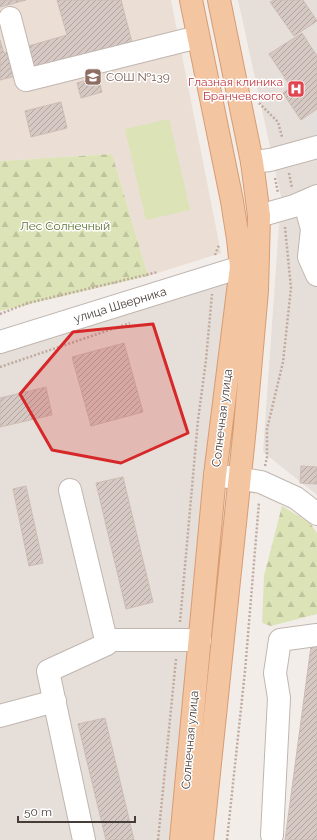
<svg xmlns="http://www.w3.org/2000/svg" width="317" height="840" font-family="Raleway,sans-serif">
	<defs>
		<pattern id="forest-firs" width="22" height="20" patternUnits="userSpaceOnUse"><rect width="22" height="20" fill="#dce3b6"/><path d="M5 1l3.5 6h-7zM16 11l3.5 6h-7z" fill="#bec49d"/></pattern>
		<pattern id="building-hatch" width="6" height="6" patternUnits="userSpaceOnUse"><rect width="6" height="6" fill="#d6c9c3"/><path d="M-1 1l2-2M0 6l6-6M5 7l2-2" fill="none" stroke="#afa49f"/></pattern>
	</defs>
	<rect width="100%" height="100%" fill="#f3ede9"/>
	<path fill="#e6ded8" d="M238 0H317V495L263 452 281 197Z
		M239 279 178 840H0V353Z"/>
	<path fill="#eaded5" d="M0 0H171L221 253 148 276 112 154 0 161Z"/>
	<path fill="#dce3b6" d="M169 119 190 210 146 220 125 129Z"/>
	<path fill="url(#forest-firs)" d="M112 154 148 276 0 311V161Z
		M282 506 310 523 317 533V614L271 626 262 623 264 576Z"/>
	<path fill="#e2dfdd" d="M317 111V140L304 120Z"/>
	<path fill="url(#building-hatch)" stroke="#cdbcb4" d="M0 0H26L0 7Z
		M57 0H121L133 46 0 80V40L4 53 67 35Z
		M274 0H303L317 21 294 36 270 2Z
		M302 33 317 56V109L301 120 283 93 291 87 269 54Z
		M98 77 102 92 81 98 77 83Z
		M61 102 67 128 31 137 25 111Z
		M124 343 143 412 91 426 72 357Z
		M46 387 52 415 0 427V398Z
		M301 466 317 467V484L300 483Z
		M123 477 153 602 126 609 96 483Z
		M26 486 43 563 29 566 13 489Z
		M311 646 317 647V840H285Z
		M105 718 134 840H106L78 724Z"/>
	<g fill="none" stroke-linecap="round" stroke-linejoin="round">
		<defs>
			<path id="minor" d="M10 18 26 80 198 37
				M252 162 270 160 317 147
				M301 203 307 211 312 229 309 257 317 275
				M259 216 294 206 317 196
				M0 342 241 267
				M215 475 261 482 296 498 317 514
				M70 490 107 644 48 671 84 840
				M106 640H200
				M0 716 55 701
				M272 835 279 698 275 673 280 640 317 635"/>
			<path id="major" d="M181 840 215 475 241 267 238 239 232 201 191 0
				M202 840 245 427 257 291 259 216 252 162 219 0"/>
		</defs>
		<use href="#minor" stroke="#c0b6b0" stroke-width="24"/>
		<use href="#major" stroke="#d89c72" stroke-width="24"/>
		<path stroke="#beaa9f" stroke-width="2.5" stroke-dasharray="2 2" stroke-linecap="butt" d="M259 103 278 122 282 137
			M289 173 292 188
			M275 178 278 193
			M215 255 219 245
			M0 314 28 303 158 272
			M0 367 130 323
			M265 466 267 457V429L283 362 291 288 285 227
			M180 622 198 420 206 360 212 294
			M158 840 176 659
			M227 840 245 671 259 502"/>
		<use href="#minor" stroke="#fff" stroke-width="22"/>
		<use href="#major" stroke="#f4c5a1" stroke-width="22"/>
	</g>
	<path fill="#d62828" fill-opacity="0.2" stroke="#d62828" stroke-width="3" stroke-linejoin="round" d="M153 324 188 433 121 463 52 450 20 394 73 332Z"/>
	<defs>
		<symbol id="school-square" viewBox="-11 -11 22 22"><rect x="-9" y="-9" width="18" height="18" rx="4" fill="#8d6e63" stroke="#fff"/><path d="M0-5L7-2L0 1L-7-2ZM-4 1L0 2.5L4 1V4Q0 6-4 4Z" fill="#fff"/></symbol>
		<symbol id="hospital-square" viewBox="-11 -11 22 22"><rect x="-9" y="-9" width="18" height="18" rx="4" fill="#e0444e" stroke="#fff"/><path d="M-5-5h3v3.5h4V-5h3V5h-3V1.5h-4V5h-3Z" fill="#fff"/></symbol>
	</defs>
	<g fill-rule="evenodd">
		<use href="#school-square" x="83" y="67" width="20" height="20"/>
		<use href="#hospital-square" x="286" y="79" width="20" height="20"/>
	</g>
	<g text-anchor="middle" stroke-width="3" stroke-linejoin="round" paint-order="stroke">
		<g font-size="12" fill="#785e54" stroke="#fff" text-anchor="start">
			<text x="106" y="81">СОШ №139</text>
		</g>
		<g font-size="12" fill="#be3a42" stroke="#fff" text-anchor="end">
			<text x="283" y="86">Глазная клиника<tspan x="283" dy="14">Бранчевского</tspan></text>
		</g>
		<g font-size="12" fill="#5c7231" stroke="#fff">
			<text x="65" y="230">Лес Солнечный</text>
		</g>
		<g font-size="12" fill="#463d38" stroke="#fff">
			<text transform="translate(120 305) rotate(-17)" y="4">улица Шверника</text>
			<text transform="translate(222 418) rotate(-83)" y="4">Солнечная улица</text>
			<text transform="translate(190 740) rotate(-85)" y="4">Солнечная улица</text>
		</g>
	</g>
	<path d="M18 816v6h117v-6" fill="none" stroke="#463d38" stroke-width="2"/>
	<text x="24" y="816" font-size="12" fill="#463d38" stroke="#ffffff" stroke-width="3" paint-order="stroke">50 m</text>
</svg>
